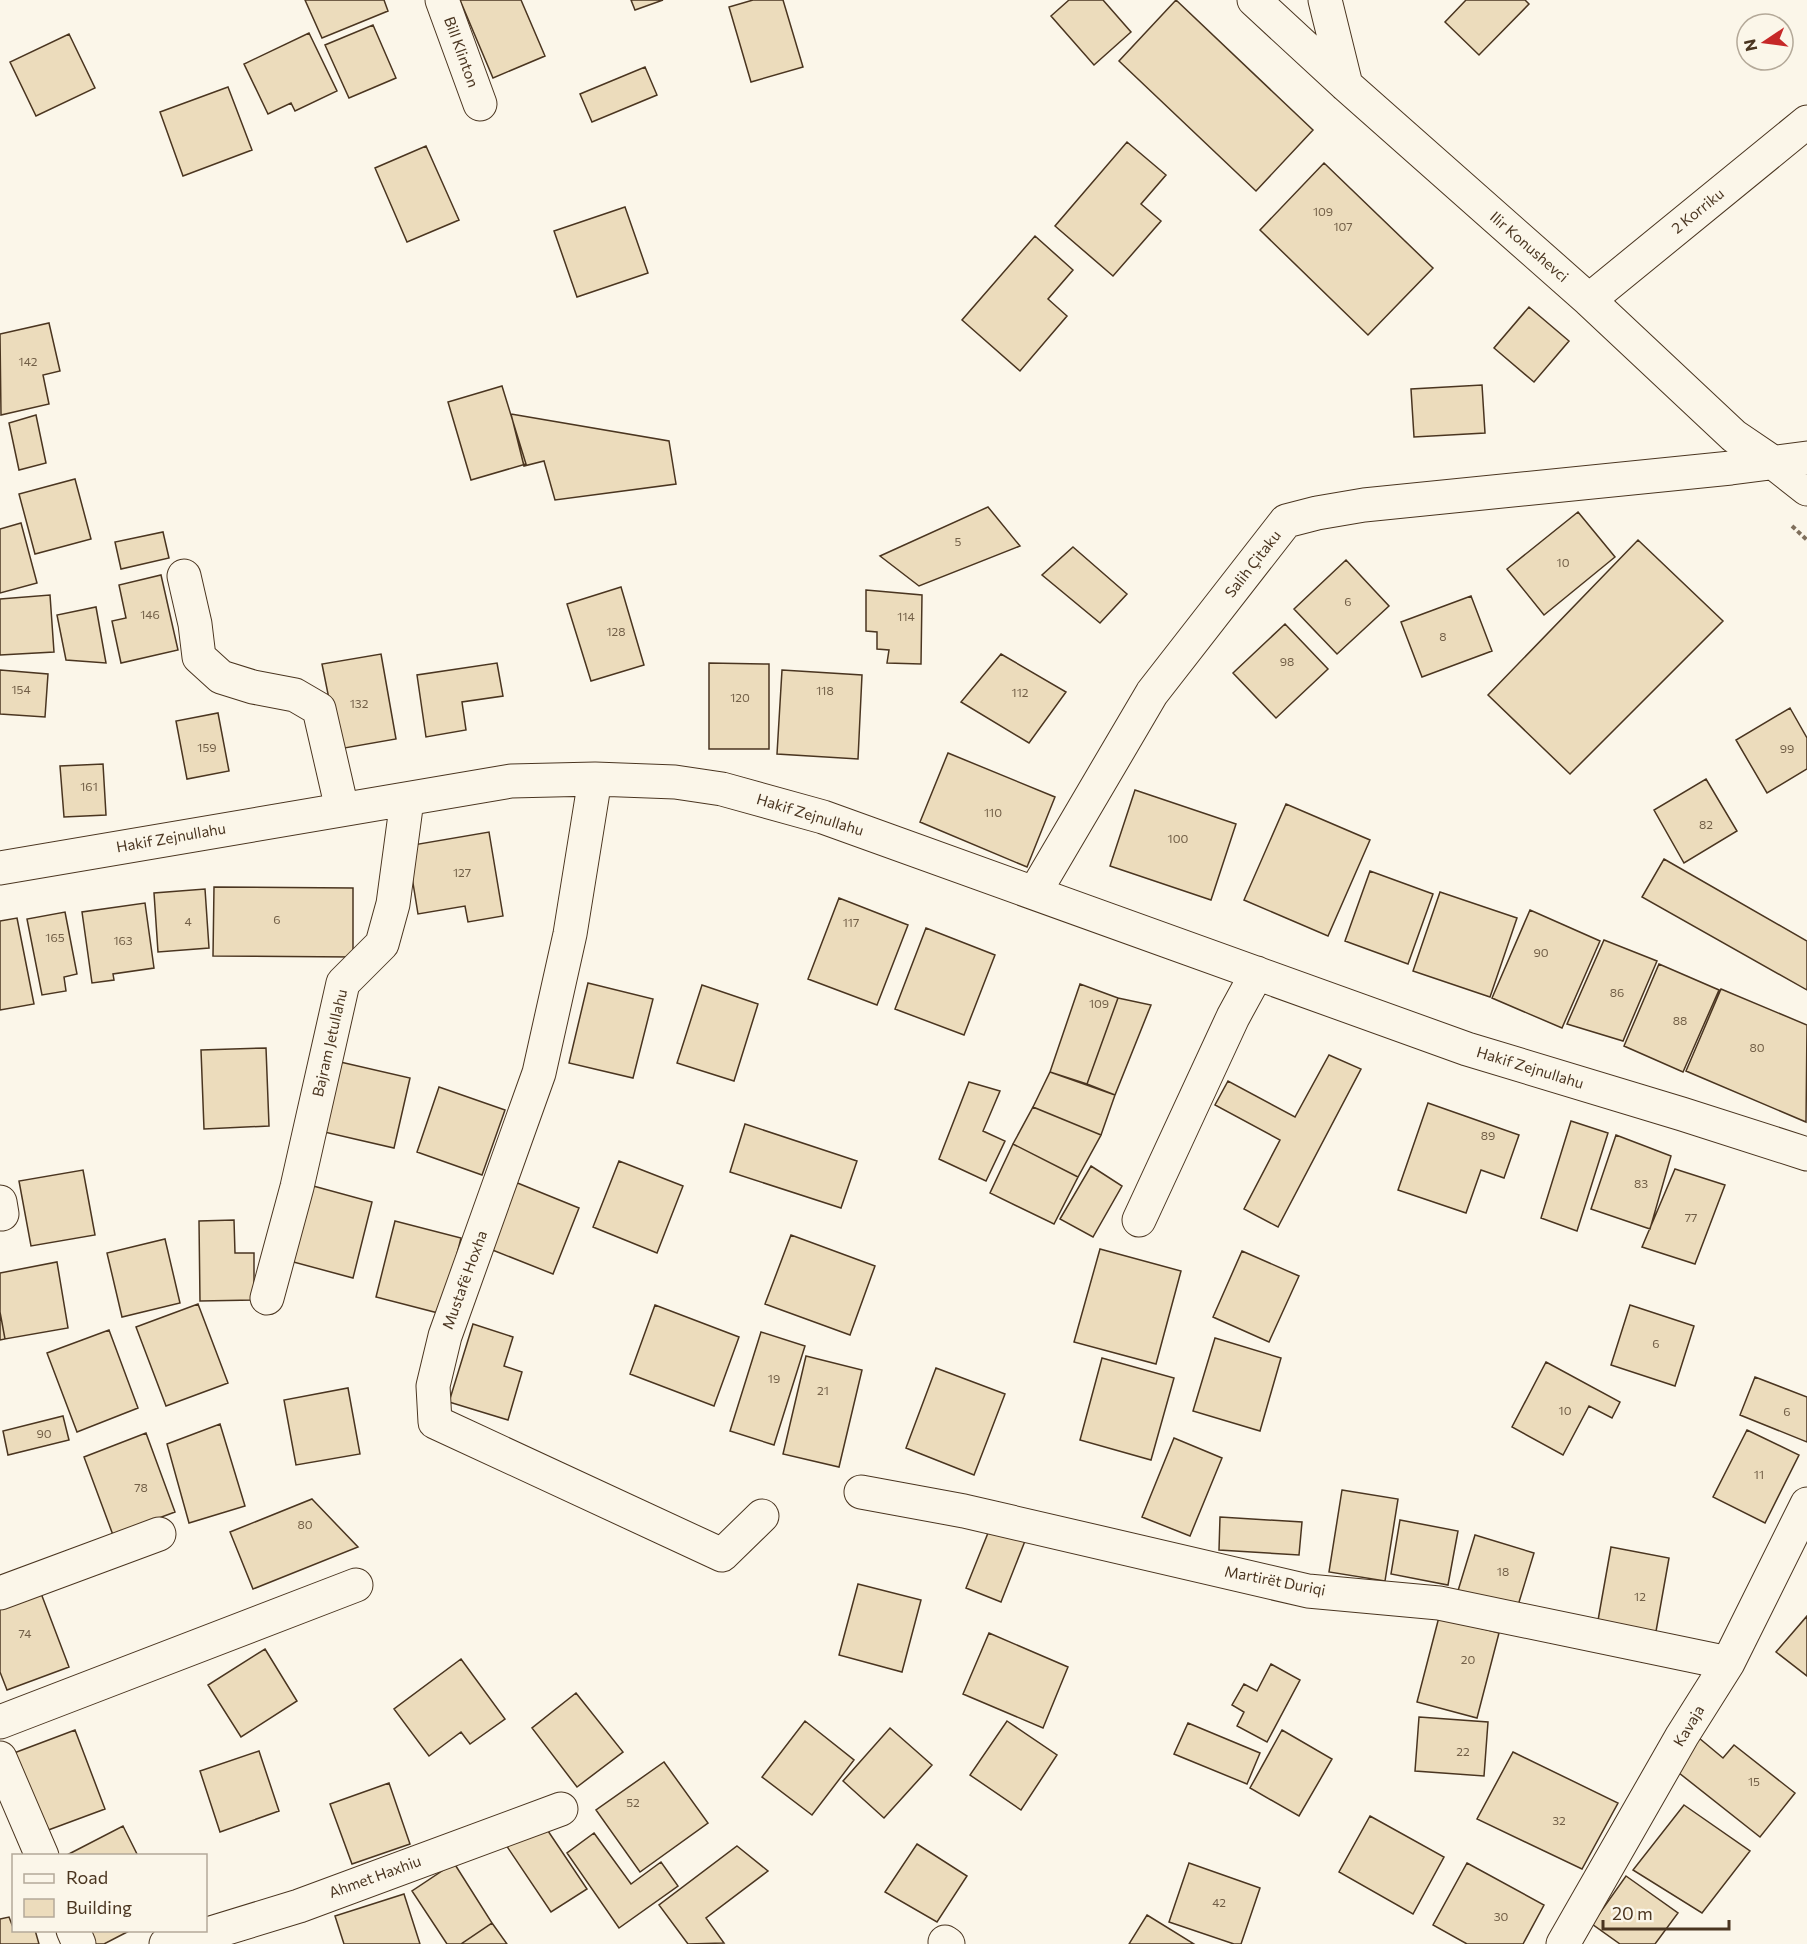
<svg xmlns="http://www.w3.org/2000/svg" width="1807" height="1944" font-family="Commissioner,sans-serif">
	<rect width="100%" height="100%" fill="#fbf6e9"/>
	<path fill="#ecdcbc" stroke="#4a3520" stroke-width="1.5" d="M305 0H384L388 11 322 38Z
		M460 0H521L545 56 493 78Z
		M631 0H663L635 10Z
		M753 0H783L803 67 751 82 729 7Z
		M1069 0H1103L1131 32 1094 65 1051 16Z
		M1176 0 1313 130 1256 191 1119 61Z
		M1466 0H1525L1529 4 1479 55 1445 22Z
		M373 25 396 78 349 98 325 45Z
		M309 33 337 91 295 111 291 103 268 114 244 64Z
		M69 34 95 88 36 116 10 62Z
		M645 67 657 95 592 122 580 94Z
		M228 87 252 150 183 176 160 112Z
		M1127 142 1166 175 1141 204 1161 221 1113 276 1055 226Z
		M426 146 459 220 407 242 375 168Z
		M1324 163 1433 268 1368 335 1260 230Z
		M625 207 648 273 577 297 554 231Z
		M1035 236 1073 270 1048 299 1067 316 1020 371 962 320Z
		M1529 307 1569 341 1534 382 1494 348Z
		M49 323 60 371 43 375 49 404 1 415 0 334Z
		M1482 385 1485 433 1414 437 1411 389Z
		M502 386 526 464 471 480 448 402Z
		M511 414 669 441 676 484 555 500 544 461 524 466Z
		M36 415 46 463 19 470 9 423Z
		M75 479 91 539 35 554 19 494Z
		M988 507 1020 546 919 586 880 556Z
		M1578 512 1615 557 1544 615 1507 569Z
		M21 523 37 583 0 593V529Z
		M163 532 169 558 121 569 115 542Z
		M1638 540 1723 621 1570 774 1488 695Z
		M1073 547 1127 594 1100 623 1042 575Z
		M1346 560 1389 606 1337 654 1294 609Z
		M161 575 178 650 121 663 112 621 126 618 119 585Z
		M621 587 644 665 591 681 567 604Z
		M866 590 922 595 921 664 887 663 889 650 877 649V632L866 631Z
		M50 595 54 652 0 655V599Z
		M1471 596 1492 651 1422 677 1401 622Z
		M96 607 106 663 66 660 57 615Z
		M1285 624 1328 669 1276 718 1233 673Z
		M381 654 396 739 339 749 322 664Z
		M1001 654 1066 692 1029 743 961 702Z
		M497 663 503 696 462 702 466 730 426 737 417 675Z
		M709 663 769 664V749H709Z
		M0 670 48 674 45 717 0 714Z
		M782 670 862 675 858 759 777 754Z
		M1790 708 1807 738V769L1767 793 1736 740Z
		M218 713 229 771 187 779 176 721Z
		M948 753 1055 797 1027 867 920 822Z
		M103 764 106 815 64 817 60 766Z
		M1706 779 1737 831 1684 863 1654 810Z
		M1135 790 1236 824 1211 900 1110 866Z
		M1286 804 1370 840 1328 936 1244 900Z
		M489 832 503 916 468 922 465 906 418 914 407 846Z
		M1664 859 1807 941V990L1642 897Z
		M1370 871 1433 894 1408 964 1345 941Z
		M214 887 353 888V957L213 956Z
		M205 889 209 948 158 952 154 893Z
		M1440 892 1517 918 1490 997 1413 971Z
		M839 898 908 925 877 1005 808 979Z
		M145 903 154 968 113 974 114 980 92 983 82 912Z
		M1530 910 1600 941 1562 1028 1492 998Z
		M65 912 77 974 64 977 66 991 42 995 27 919Z
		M17 918 34 1004 0 1010V921Z
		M926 928 995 955 964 1035 895 1009Z
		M1604 940 1657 961 1623 1041 1567 1024Z
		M1659 964 1719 990 1683 1072 1624 1046Z
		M588 983 653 999 633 1078 569 1063Z
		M1080 984 1118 998 1087 1084 1050 1072Z
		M702 985 758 1004 734 1081 677 1063Z
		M1721 989 1807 1025 1806 1122 1686 1071Z
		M1118 998 1151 1005 1115 1095 1087 1084Z
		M266 1048 269 1126 204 1129 201 1050Z
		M1329 1055 1361 1069 1278 1227 1244 1209 1280 1140 1215 1105 1228 1081 1295 1117Z
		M336 1061 410 1078 394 1148 320 1131Z
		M1050 1072 1115 1095 1101 1135 1033 1107Z
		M969 1082 1000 1091 983 1131 1005 1141 986 1181 939 1159Z
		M439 1087 505 1110 482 1175 417 1152Z
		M1428 1103 1519 1135 1504 1178 1481 1170 1466 1213 1398 1190Z
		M1033 1107 1101 1135 1078 1177 1013 1144Z
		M1571 1121 1608 1133 1577 1231 1541 1218Z
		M745 1124 857 1161 841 1208 730 1172Z
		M1616 1135 1671 1156 1650 1229 1591 1209Z
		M1013 1144 1078 1177 1054 1224 990 1193Z
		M619 1161 683 1186 657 1253 593 1227Z
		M1091 1166 1122 1186 1093 1237 1060 1219Z
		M1675 1169 1725 1185 1695 1264 1642 1247Z
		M83 1170 95 1235 31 1246 19 1181Z
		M515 1182 579 1208 553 1274 490 1249Z
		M306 1184 372 1202 353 1278 286 1260Z
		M234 1220 235 1253H254V1300L200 1301 199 1221Z
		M395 1221 461 1238 442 1314 376 1297Z
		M791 1235 875 1266 850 1335 765 1304Z
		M165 1239 180 1303 122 1317 107 1253Z
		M1100 1249 1181 1271 1156 1364 1074 1342Z
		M1242 1251 1299 1276 1269 1342 1213 1317Z
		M57 1262 68 1328 5 1339 0 1312V1273Z
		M198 1304 228 1383 166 1406 136 1327Z
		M655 1305 739 1337 714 1406 630 1374Z
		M1630 1305 1694 1326 1675 1386 1611 1365Z
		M0 1312 5 1339 0 1340Z
		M473 1324 513 1337 504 1366 522 1372 508 1420 449 1402Z
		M109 1330 138 1408 77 1432 47 1353Z
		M761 1332 805 1346 774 1445 730 1431Z
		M1215 1338 1281 1358 1260 1431 1193 1411Z
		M806 1356 862 1370 839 1467 783 1454Z
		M1102 1358 1174 1378 1151 1460 1080 1440Z
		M1546 1362 1620 1402 1612 1418 1589 1406 1563 1455 1512 1427Z
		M936 1368 1005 1394 974 1475 906 1448Z
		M1755 1377 1807 1397V1442L1740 1415Z
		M348 1388 360 1454 296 1465 284 1400Z
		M63 1416 69 1440 8 1455 3 1431Z
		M220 1424 245 1506 189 1523 167 1444Z
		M1747 1430 1799 1455 1765 1523 1713 1497Z
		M146 1433 175 1512 113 1535 84 1457Z
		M1174 1438 1222 1458 1190 1536 1142 1517Z
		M1342 1490 1398 1499 1385 1581 1329 1572Z
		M312 1499 358 1547 253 1589 230 1532Z
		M1220 1517 1302 1522 1299 1555 1219 1550Z
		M1400 1520 1458 1531 1448 1585 1391 1574Z
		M990 1528 1025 1541 1001 1602 966 1588Z
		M1475 1535 1534 1553 1516 1612 1457 1594Z
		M1611 1547 1669 1558 1655 1637 1597 1626Z
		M858 1584 921 1600 902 1672 839 1655Z
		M39 1588 69 1667 7 1690 0 1672V1603Z
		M1807 1616V1676L1776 1652Z
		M1439 1617 1499 1633 1477 1718 1417 1702Z
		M989 1633 1068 1667 1043 1728 963 1694Z
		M265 1649 297 1701 241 1737 208 1685Z
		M461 1659 505 1719 470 1744 461 1732 429 1756 394 1709Z
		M1271 1664 1300 1680 1267 1742 1237 1726 1244 1712 1232 1705 1244 1684 1257 1691Z
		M576 1693 623 1752 577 1787 532 1728Z
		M1419 1717 1488 1722 1484 1776 1415 1771Z
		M805 1721 854 1760 812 1815 762 1777Z
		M1007 1721 1057 1755 1021 1810 970 1775Z
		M1188 1723 1260 1753 1247 1784 1174 1754Z
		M890 1728 932 1765 884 1818 843 1781Z
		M75 1730 105 1809 43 1832 14 1753Z
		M1282 1730 1332 1759 1299 1816 1250 1788Z
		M1699 1738 1723 1758 1734 1745 1795 1793 1760 1837 1674 1769Z
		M259 1751 279 1811 220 1832 200 1771Z
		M1513 1752 1618 1803 1582 1869 1477 1819Z
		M664 1762 708 1823 640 1872 596 1810Z
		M389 1783 410 1844 352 1864 330 1804Z
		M1684 1805 1750 1851 1702 1913 1633 1870Z
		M1370 1816 1444 1857 1413 1914 1339 1872Z
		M542 1822 587 1889 551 1912 506 1845Z
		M123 1826 138 1856H65Z
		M594 1833 631 1884 661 1862 678 1886 619 1928 567 1853Z
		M917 1844 967 1876 937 1922 885 1892Z
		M737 1846 768 1871 706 1918 724 1943 688 1944 659 1905Z
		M454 1863 492 1923 461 1944H447L412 1891Z
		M1189 1863 1260 1888 1241 1944H1234L1169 1922Z
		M1467 1863 1544 1905 1523 1944H1467L1433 1925Z
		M1626 1876 1678 1913 1655 1944H1620L1592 1924Z
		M404 1894 420 1944H344L335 1916Z
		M1147 1915 1194 1944H1129Z
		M9 1917 14 1930H35L39 1944H0V1919Z
		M492 1923 507 1944H461Z
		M86 1930H131L104 1944H92Z"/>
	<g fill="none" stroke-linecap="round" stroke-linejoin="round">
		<defs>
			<path id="minor" d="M442 0 480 104
				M1254 0 1346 85 1589 300 1734 436 1774 463 1807 489
				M1325 0 1346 85
				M1589 300 1807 122
				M184 576 195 624 199 657 221 677 253 687 295 695 319 709 342 809
				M595 779 570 934 539 1073 445 1336 433 1386 435 1422 722 1555 762 1516
				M0 868 511 781 595 779 675 782 722 789 823 817 1467 1049 1682 1114 1807 1154
				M1035 892 1152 693 1286 521 1317 513 1364 505 1731 468 1807 458
				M0 1202 2 1214
				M1139 1220 1233 1017 1257 973
				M267 1298 297 1187 343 983 382 944 393 904 407 800
				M861 1492 964 1511 1308 1591 1439 1603 1728 1663
				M0 1593 159 1534
				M0 1722 356 1585
				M0 1758 42 1856
				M73 1930 79 1944
				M945 1942 948 1944
				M166 1944 188 1940 299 1906 561 1809
				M1563 1944 1682 1736 1728 1663 1807 1504"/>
		</defs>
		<use href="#minor" stroke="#4a3520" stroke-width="35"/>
		<path stroke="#7f6f5c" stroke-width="4" stroke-dasharray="4.5 3" stroke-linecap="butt" d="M1792 526 1807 540"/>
		<use href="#minor" stroke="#fbf6e9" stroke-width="33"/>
	</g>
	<g text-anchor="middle" stroke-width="4.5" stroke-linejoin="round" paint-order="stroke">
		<g font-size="12" fill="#725f47">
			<text x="1323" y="216">109</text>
			<text x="1343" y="231">107</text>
			<text x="28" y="366">142</text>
			<text x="958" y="546">5</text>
			<text x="1563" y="567">10</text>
			<text x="1348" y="606">6</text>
			<text x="150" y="619">146</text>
			<text x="906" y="621">114</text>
			<text x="616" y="636">128</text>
			<text x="1443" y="641">8</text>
			<text x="1287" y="666">98</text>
			<text x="21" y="694">154</text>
			<text x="825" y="695">118</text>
			<text x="1020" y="697">112</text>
			<text x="740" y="702">120</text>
			<text x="359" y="708">132</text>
			<text x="207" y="752">159</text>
			<text x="1787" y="753">99</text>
			<text x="89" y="791">161</text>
			<text x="993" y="817">110</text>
			<text x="1706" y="829">82</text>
			<text x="1178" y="843">100</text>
			<text x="462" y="877">127</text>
			<text x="277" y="924">6</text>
			<text x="188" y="926">4</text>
			<text x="851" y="927">117</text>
			<text x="55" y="942">165</text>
			<text x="123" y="945">163</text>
			<text x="1541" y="957">90</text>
			<text x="1617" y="997">86</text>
			<text x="1099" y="1008">109</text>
			<text x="1680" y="1025">88</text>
			<text x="1757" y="1052">80</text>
			<text x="1488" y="1140">89</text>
			<text x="1641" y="1188">83</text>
			<text x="1691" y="1222">77</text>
			<text x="1656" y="1348">6</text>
			<text x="774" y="1383">19</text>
			<text x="823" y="1395">21</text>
			<text x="1565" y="1415">10</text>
			<text x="1787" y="1416">6</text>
			<text x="44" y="1438">90</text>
			<text x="1759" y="1479">11</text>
			<text x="141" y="1492">78</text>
			<text x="305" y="1529">80</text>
			<text x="1503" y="1576">18</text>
			<text x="1640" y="1601">12</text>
			<text x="25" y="1638">74</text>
			<text x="1468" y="1664">20</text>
			<text x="1463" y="1756">22</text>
			<text x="1754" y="1786">15</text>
			<text x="633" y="1807">52</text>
			<text x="1559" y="1825">32</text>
			<text x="1219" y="1907">42</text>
			<text x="1501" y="1921">30</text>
		</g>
		<g font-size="15" fill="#4a3520" stroke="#fbf6e9">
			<text transform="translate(461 52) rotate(70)" y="5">Bill Klinton</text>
			<text transform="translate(1698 211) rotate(-39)" y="5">2 Korriku</text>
			<text transform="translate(1529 247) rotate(41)" y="5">Ilir Konushevci</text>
			<text transform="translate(1253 564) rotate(-52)" y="5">Salih Çitaku</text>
			<text transform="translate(810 815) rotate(17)" y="5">Hakif Zejnullahu</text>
			<text transform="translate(171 838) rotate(-10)" y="5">Hakif Zejnullahu</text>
			<text transform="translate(330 1043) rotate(-77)" y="5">Bajram Jetullahu</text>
			<text transform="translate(1530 1068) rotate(17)" y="5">Hakif Zejnullahu</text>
			<text transform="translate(465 1280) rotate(-70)" y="5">Mustafë Hoxha</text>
			<text transform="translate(1275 1581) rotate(11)" y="5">Martirët Duriqi</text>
			<text transform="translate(1689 1726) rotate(-59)" y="5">Kavaja</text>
			<text transform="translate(375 1877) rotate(-20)" y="5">Ahmet Haxhiu</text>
		</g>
	</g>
	<rect x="12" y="1854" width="195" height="78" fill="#fbf6e9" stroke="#b4a999" stroke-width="1.5"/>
	<rect x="24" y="1874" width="30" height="9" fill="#fbf6e9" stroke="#b4a999" stroke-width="1.5"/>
	<text x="66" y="1884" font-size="18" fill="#4a3520">Road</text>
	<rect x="24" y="1899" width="30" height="18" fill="#ecdcbc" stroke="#b4a999" stroke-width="1.5"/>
	<text x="66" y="1914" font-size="18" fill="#4a3520">Building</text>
	<g transform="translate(1765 42) rotate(257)"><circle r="28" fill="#fbf6e9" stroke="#b4a999" stroke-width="1.5"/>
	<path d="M0-4.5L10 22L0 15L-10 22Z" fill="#c62828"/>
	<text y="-9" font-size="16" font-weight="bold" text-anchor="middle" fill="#4a3520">N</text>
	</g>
	<path d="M1603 1920v9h126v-9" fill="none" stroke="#4a3520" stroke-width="3"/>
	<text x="1612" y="1920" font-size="18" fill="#4a3520" stroke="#fbf6e9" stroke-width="4.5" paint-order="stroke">20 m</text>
</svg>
